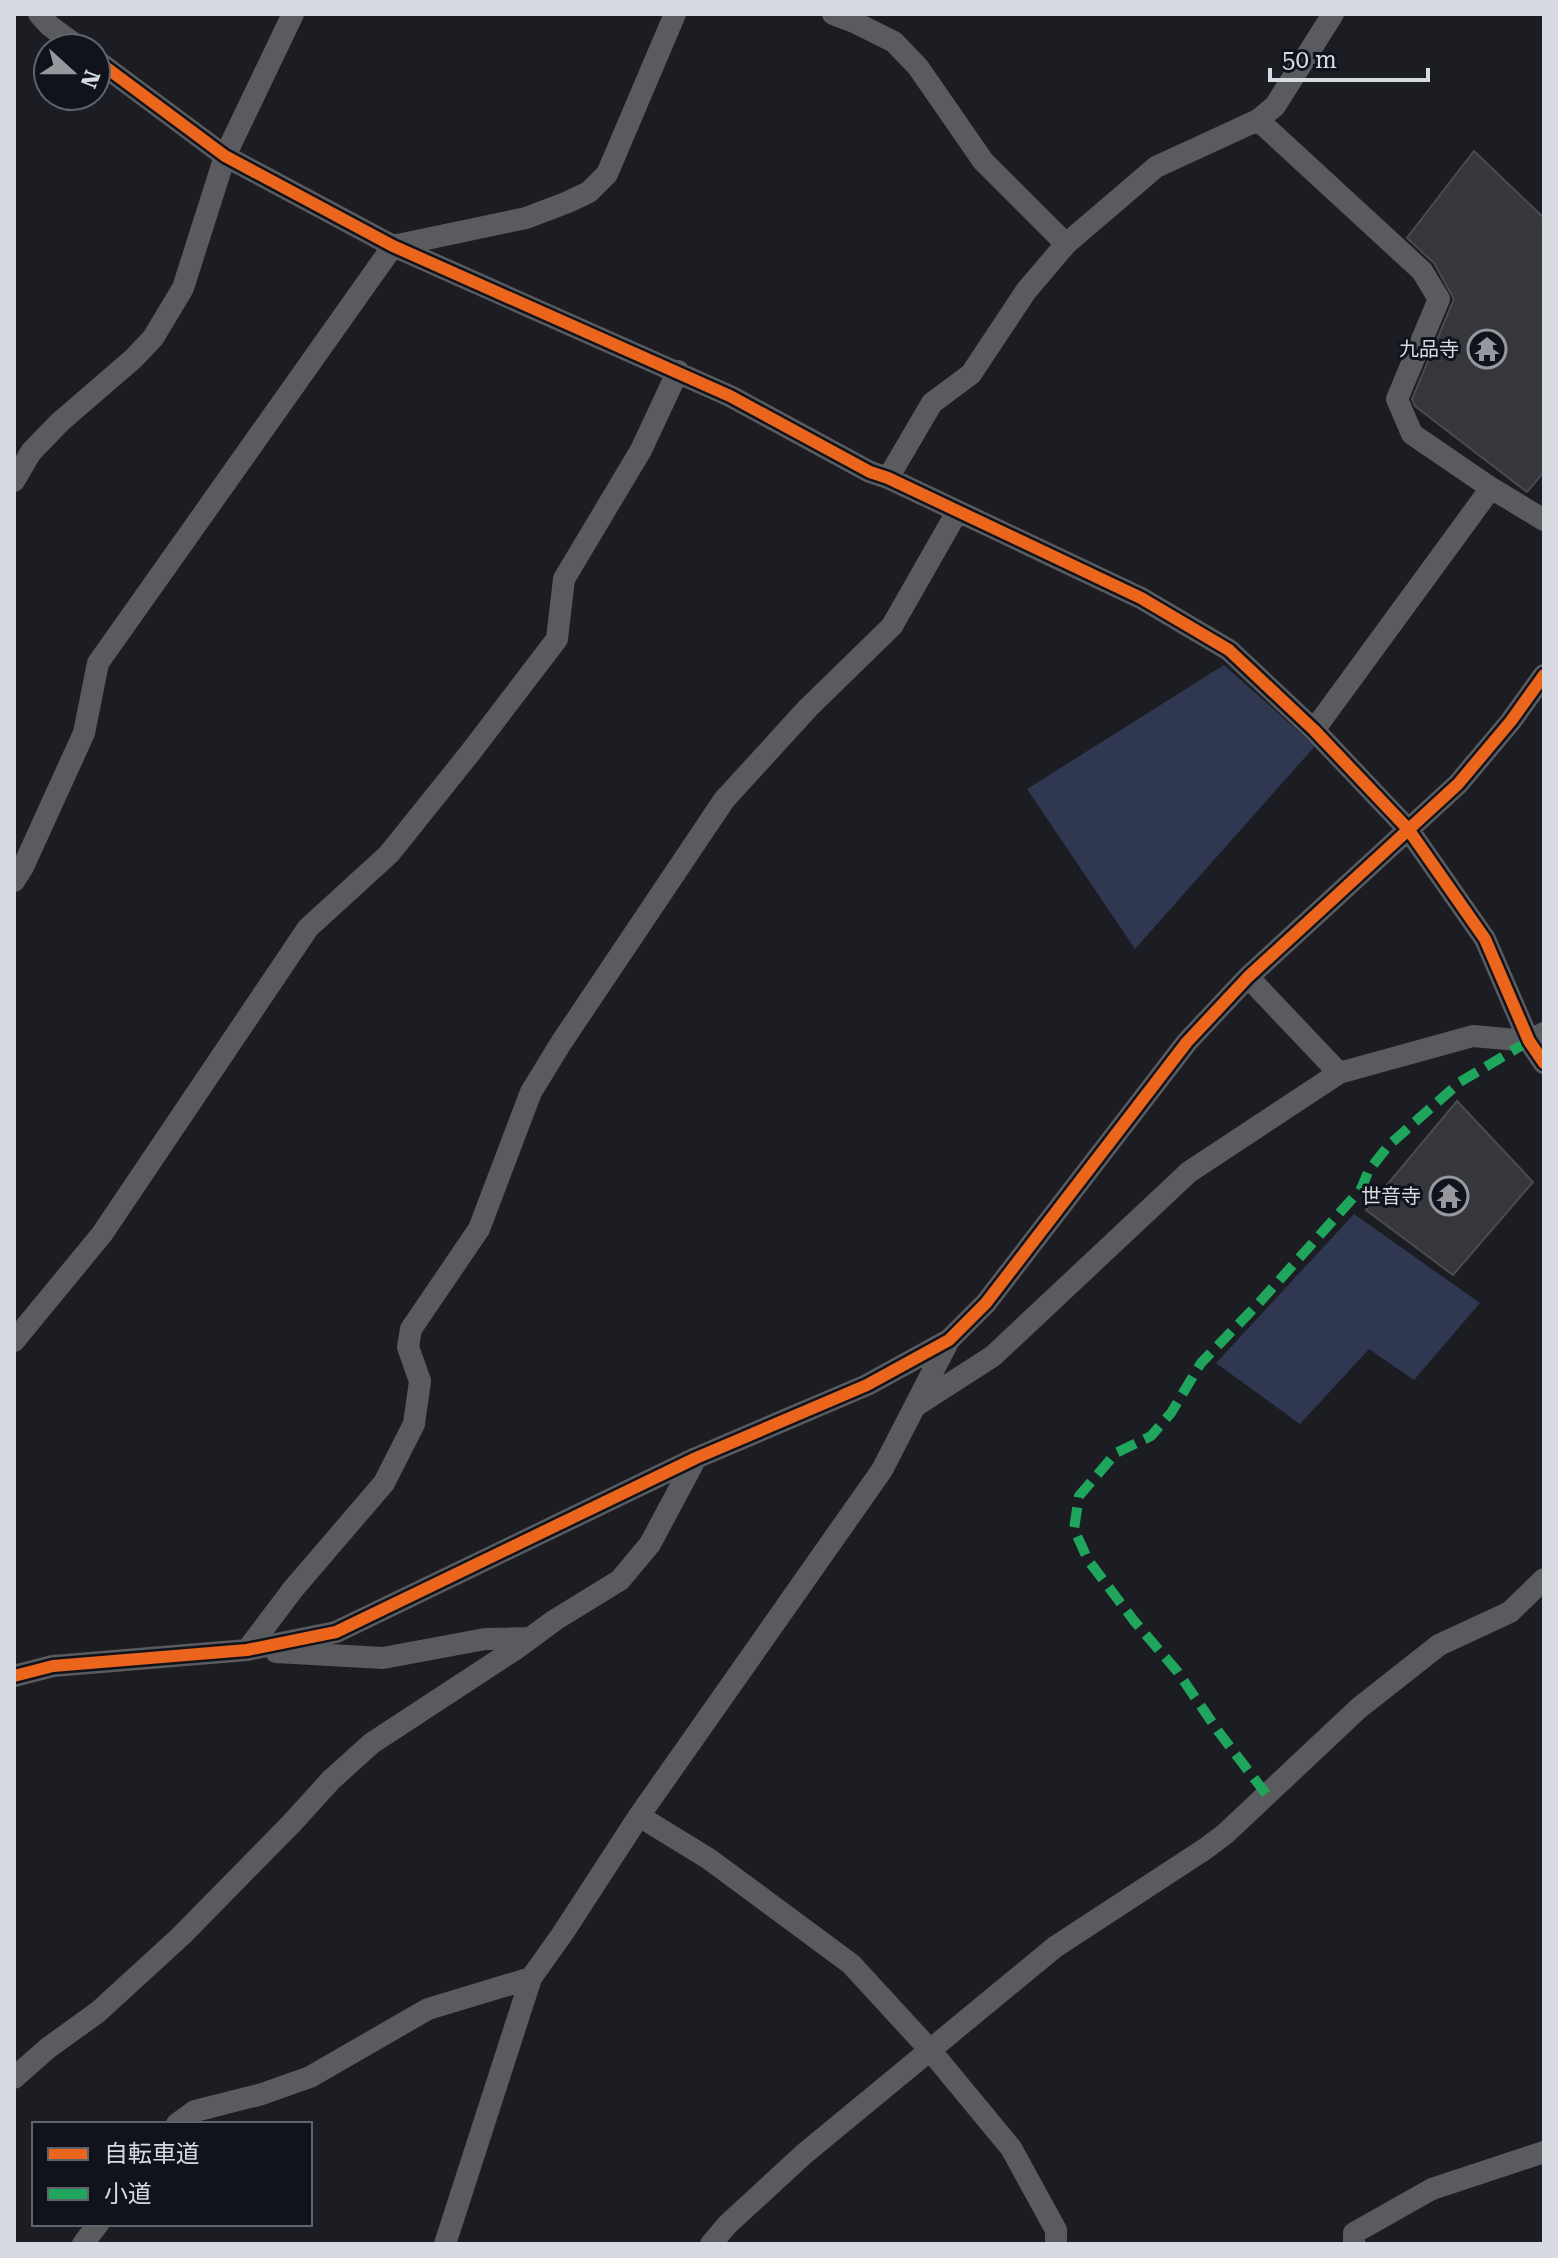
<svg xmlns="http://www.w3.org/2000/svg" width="1558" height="2258" font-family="'Roboto Serif','Noto Sans JP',serif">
	<rect width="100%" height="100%" fill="#1c1d23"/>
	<path fill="#2f3751" d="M1224 665 1315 746 1135 949 1027 789Z
		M1354 1214 1480 1303 1414 1380 1369 1349 1300 1424 1216 1363Z"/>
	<path fill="#35373b" stroke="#4a4b50" stroke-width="2" d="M1474 151 1544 218V472L1527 492 1415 406 1412 399 1454 299 1434 263 1407 238Z
		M1457 1101 1533 1182 1453 1275 1366 1210Z"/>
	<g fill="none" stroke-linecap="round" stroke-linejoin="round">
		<path stroke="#5a5b5e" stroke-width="22" d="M39 14 50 26 80 48
			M833 14 854 22 894 42 918 67 983 161 1066 244
			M96 60 225 156 393 246 730 396 870 472 888 478 1141 598 1229 650 1314 730 1408 829 1485 939 1529 1041 1544 1063
			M1258 120 1422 271 1439 299 1397 399 1412 434 1491 488 1544 520
			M888 478 932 403 971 374 1026 291 1066 244 1156 167 1258 120 1275 106 1333 14
			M14 481 31 452 60 422 133 359 153 338 183 288 225 156 293 14
			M1314 730 1491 488
			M14 881 23 867 84 733 98 663 393 246 526 218 568 202 589 192 607 174 675 14
			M1248 977 1339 1073 1473 1036 1529 1041 1544 1033
			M14 1341 102 1234 308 928 389 854 470 753 557 639 564 579 641 450 678 371
			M917 1405 993 1356 1189 1172 1339 1073
			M247 1650 294 1588 384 1483 414 1424 420 1381 408 1347 411 1329 479 1229 531 1092 561 1043 724 800 808 708 892 626 957 512
			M276 1652 383 1658 485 1639 529 1638
			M14 1676 53 1666 247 1650 336 1632 696 1458 867 1385 949 1340 986 1303 1187 1042 1248 977 1458 784 1511 721 1544 675
			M639 1816 709 1859 851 1964 930 2050 1011 2148 1056 2230V2244
			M14 2078 48 2048 98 2012 181 1936 291 1824 331 1780 372 1743 514 1650 555 1620 620 1580 650 1544 696 1458
			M177 2124 195 2111 262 2094 310 2077 428 2009 531 1978
			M83 2244 98 2224
			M445 2244 531 1978 563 1933 639 1816 882 1470 949 1340
			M711 2244 728 2224 804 2154 1055 1947 1205 1849 1225 1834 1359 1708 1439 1645 1510 1612 1544 1579
			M1354 2244V2233L1432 2189 1544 2152"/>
		<path stroke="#20a55d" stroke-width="10" stroke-dasharray="20 10" stroke-linecap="butt" d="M1266 1794 1218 1731 1177 1671 1135 1622 1088 1560 1074 1529 1079 1496 1116 1453 1151 1436 1171 1413 1201 1363 1258 1304 1361 1189 1369 1170 1389 1145 1460 1082 1529 1041"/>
		<defs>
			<path id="cycleway" d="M96 60 225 156 393 246 730 396 870 472 888 478 1141 598 1229 650 1314 730 1408 829 1485 939 1529 1041 1544 1063
				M14 1676 53 1666 247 1650 336 1632 696 1458 867 1385 949 1340 986 1303 1187 1042 1248 977 1458 784 1511 721 1544 675"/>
		</defs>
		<use href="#cycleway" stroke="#10131c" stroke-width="17"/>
		<use href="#cycleway" stroke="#eb651d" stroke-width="12"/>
	</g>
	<defs>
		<symbol id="temple-ring" viewBox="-11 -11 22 22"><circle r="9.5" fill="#10131c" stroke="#96989e" stroke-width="1.5"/><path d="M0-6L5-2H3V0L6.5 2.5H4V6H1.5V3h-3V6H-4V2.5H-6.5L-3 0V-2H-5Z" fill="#96989e"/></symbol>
	</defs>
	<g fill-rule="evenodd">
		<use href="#temple-ring" x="1465" y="327" width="44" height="44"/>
		<use href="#temple-ring" x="1427" y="1174" width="44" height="44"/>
	</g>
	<g text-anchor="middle" stroke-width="6" stroke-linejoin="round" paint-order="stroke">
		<g font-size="20" fill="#d8dae1" stroke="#10131c" text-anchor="end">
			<text x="1459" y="356">九品寺</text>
			<text x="1421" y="1203">世音寺</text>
		</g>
	</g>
	<rect width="1558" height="2258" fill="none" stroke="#d8dae1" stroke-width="32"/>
	<rect x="32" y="2122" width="280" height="104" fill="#10131c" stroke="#60636b" stroke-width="2"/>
	<rect x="48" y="2148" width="40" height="12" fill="#eb651d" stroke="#60636b" stroke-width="2"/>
	<text x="104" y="2162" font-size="24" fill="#d8dae1">自転車道</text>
	<rect x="48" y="2188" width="40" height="12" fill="#20a55d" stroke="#60636b" stroke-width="2"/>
	<text x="104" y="2202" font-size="24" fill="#d8dae1">小道</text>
	<g transform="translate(72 72) rotate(111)"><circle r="38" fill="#10131c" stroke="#60636b" stroke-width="2"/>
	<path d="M0-6L14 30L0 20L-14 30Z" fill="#96989e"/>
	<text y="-12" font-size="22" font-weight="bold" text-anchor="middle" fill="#d8dae1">N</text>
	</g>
	<path d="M1270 68v12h158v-12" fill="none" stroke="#d8dae1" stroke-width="4"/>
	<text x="1282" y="68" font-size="24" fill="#d8dae1" stroke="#10131c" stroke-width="6" paint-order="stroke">50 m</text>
</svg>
